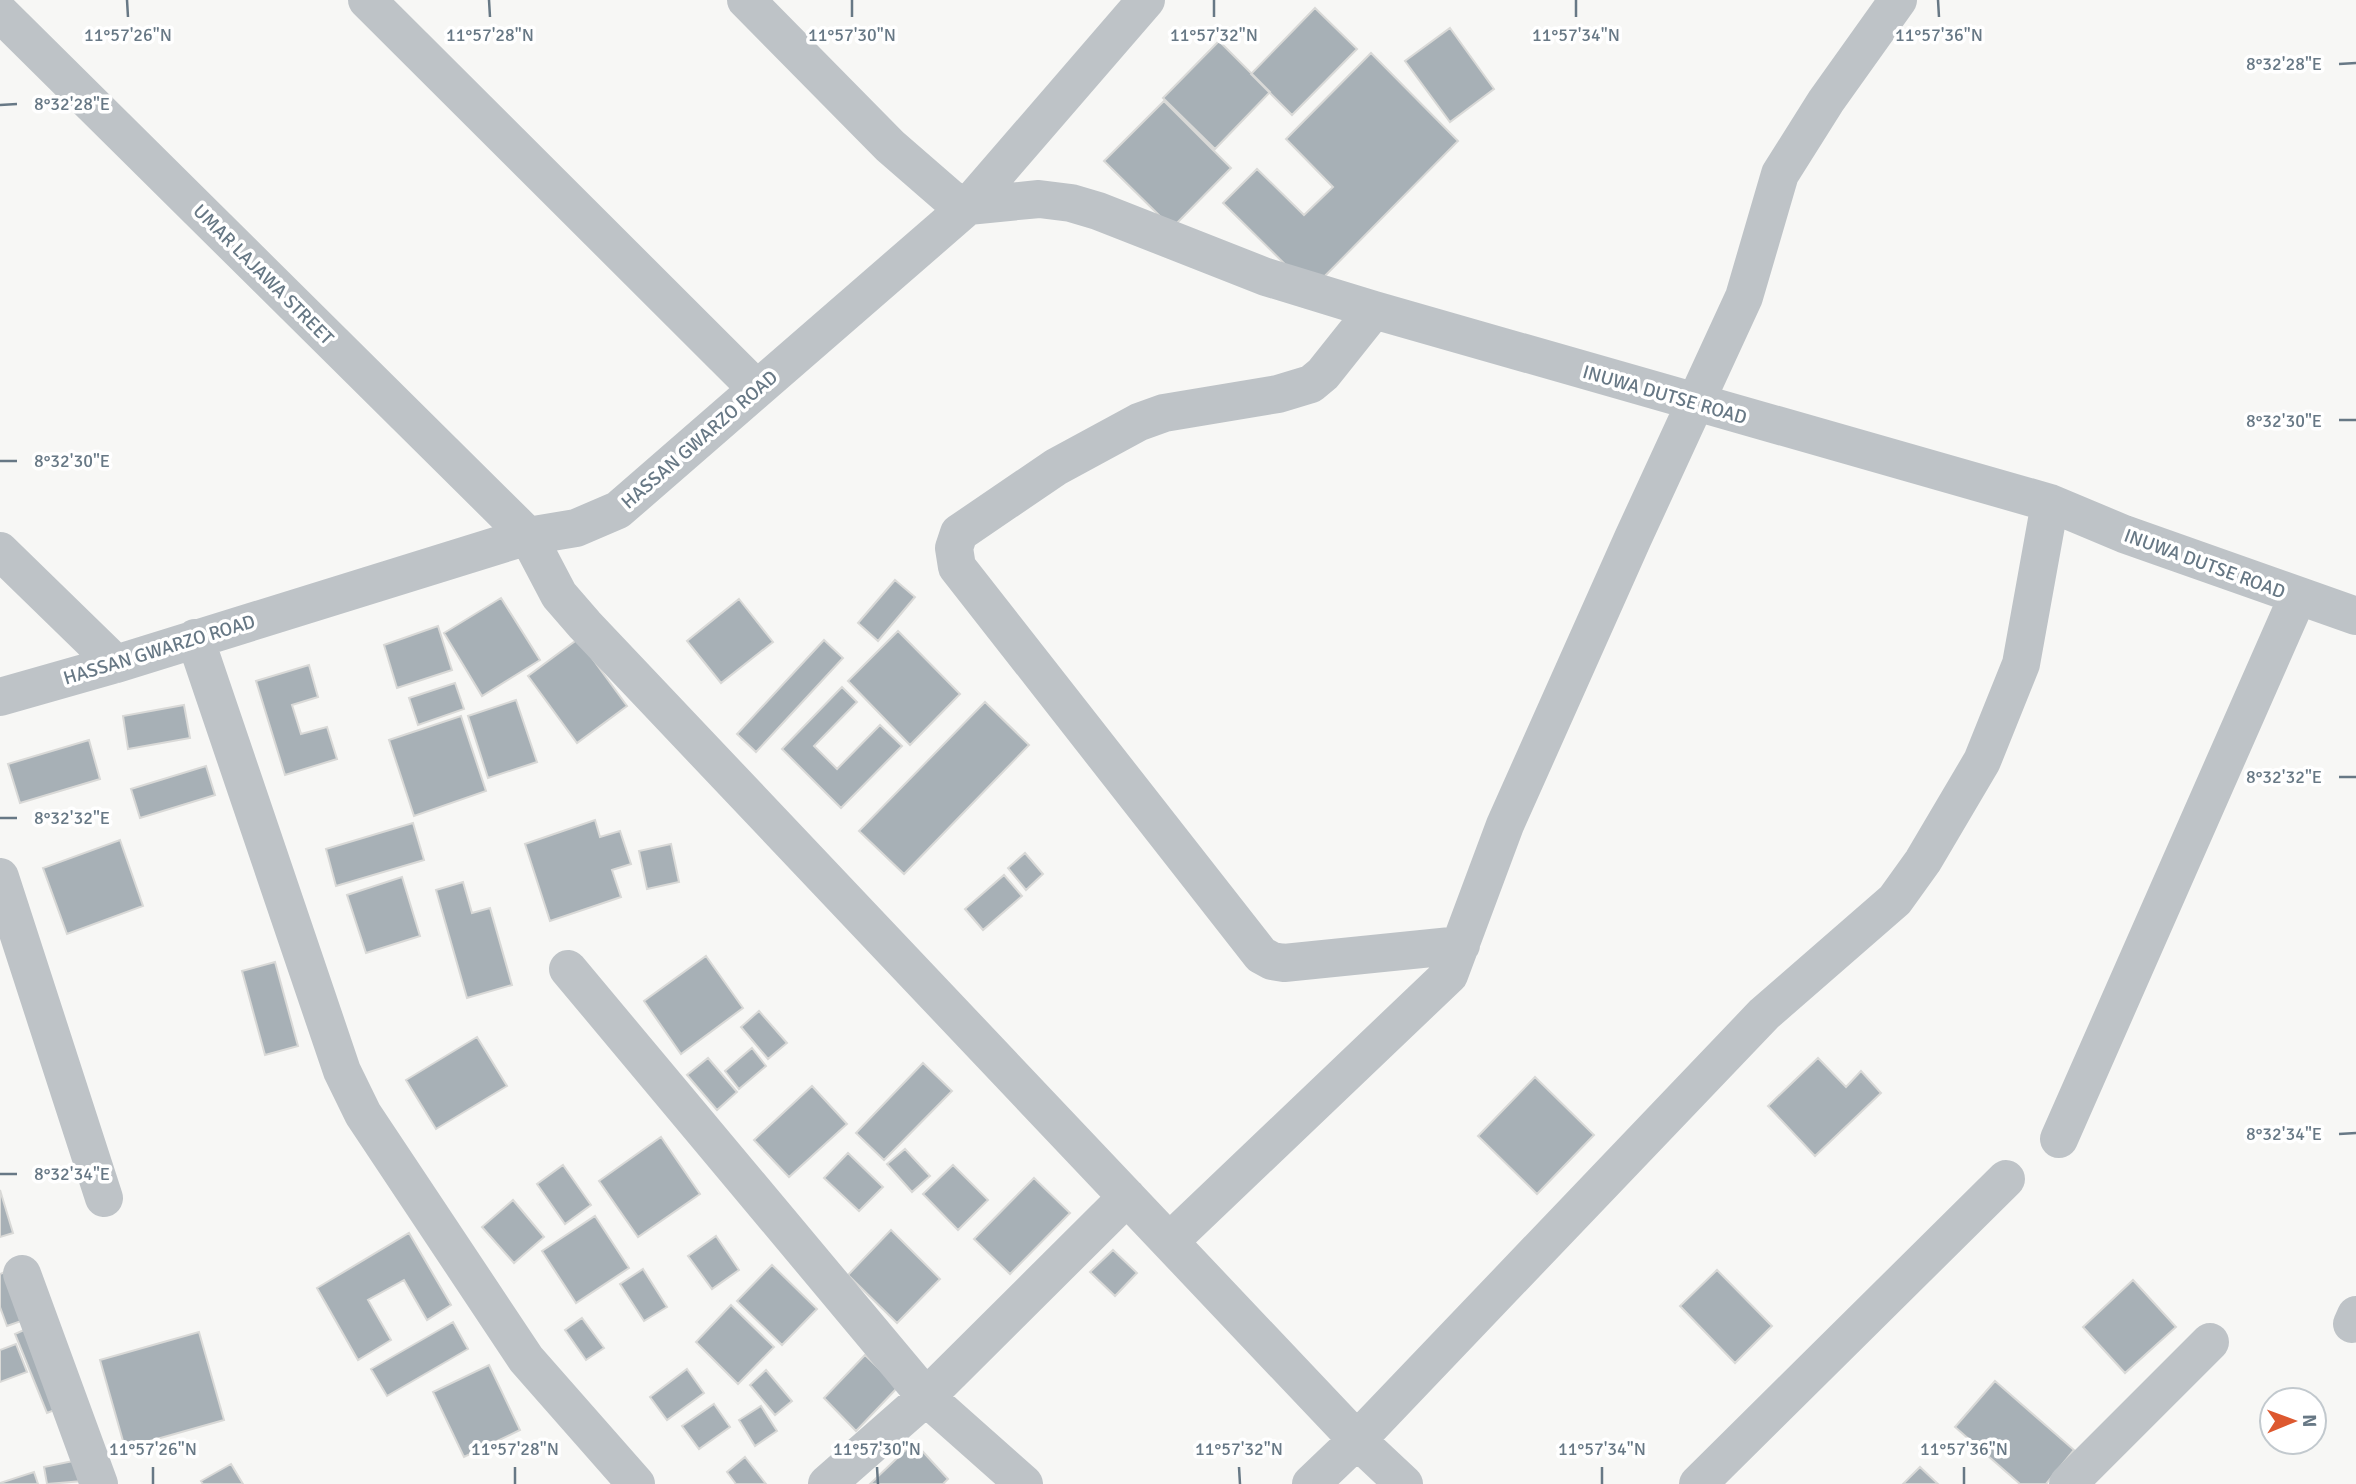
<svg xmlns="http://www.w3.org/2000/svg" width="2356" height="1484" font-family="Signika,sans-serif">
	<rect width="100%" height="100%" fill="#f7f7f5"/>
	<path fill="#a7b0b6" stroke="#d9d9d7" stroke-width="2" d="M1315 8 1357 49 1292 115 1251 74Z
		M1450 28 1494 89 1450 122 1405 61Z
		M1219 41 1270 92 1215 149 1163 98Z
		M1371 53 1458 141 1311 290 1223 203 1257 169 1304 215 1333 187 1286 139Z
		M1164 101 1231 168 1172 228 1104 161Z
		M895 580 915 597 878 641 858 623Z
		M501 598 540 660 482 696 444 633Z
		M739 599 773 642 721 683 687 641Z
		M438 626 452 670 397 688 384 645Z
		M898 631 960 694 910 745 848 681Z
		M578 639 627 706 577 743 528 676Z
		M824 640 843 658 756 752 737 734Z
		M309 665 318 697 292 705 301 734 327 727 337 759 285 775 256 681Z
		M455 683 464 709 418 725 409 698Z
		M842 687 857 702 814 746 837 769 880 725 902 746 841 808 782 749Z
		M516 700 537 762 488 778 468 716Z
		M985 702 1029 745 904 874 859 831Z
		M184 705 190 738 128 749 123 716Z
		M461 716 486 791 414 816 389 740Z
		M89 740 100 779 20 803 8 764Z
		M206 766 215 795 140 818 131 789Z
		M595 820 600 837 620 831 631 864 612 870 621 897 550 921 525 844Z
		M413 823 424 860 336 886 326 849Z
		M120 840 143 906 67 934 43 868Z
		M671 844 679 882 647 889 639 851Z
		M1025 853 1043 874 1026 890 1008 868Z
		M1004 875 1022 896 983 930 965 909Z
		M402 877 420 936 366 953 347 895Z
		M463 882 472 913 490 908 512 985 467 998 436 890Z
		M706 956 743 1008 681 1054 644 1001Z
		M275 962 298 1046 265 1055 242 971Z
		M759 1011 787 1043 768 1059 741 1027Z
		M477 1037 507 1086 436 1129 406 1080Z
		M752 1048 766 1066 739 1089 725 1071Z
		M708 1058 737 1092 717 1110 687 1075Z
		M1818 1058 1846 1087 1861 1071 1881 1093 1815 1156 1768 1106Z
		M923 1063 952 1091 884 1160 856 1133Z
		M1535 1077 1594 1135 1537 1194 1478 1136Z
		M812 1086 847 1124 789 1177 754 1140Z
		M661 1137 700 1194 638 1237 599 1181Z
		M905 1149 930 1176 912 1192 887 1164Z
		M848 1153 883 1187 859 1211 824 1178Z
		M563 1165 591 1205 565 1224 537 1184Z
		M953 1165 988 1200 958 1230 923 1194Z
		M1034 1178 1070 1213 1010 1274 974 1239Z
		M0 1190 13 1233 0 1237Z
		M513 1200 544 1237 514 1263 482 1227Z
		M595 1216 629 1268 576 1303 542 1251Z
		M891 1230 940 1279 897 1323 848 1275Z
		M409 1233 451 1305 427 1320 404 1280 368 1300 391 1340 358 1360 317 1288Z
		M716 1236 739 1270 712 1289 688 1256Z
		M1113 1250 1137 1273 1115 1296 1090 1272Z
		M772 1265 817 1309 782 1345 737 1301Z
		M12 1269 30 1318 7 1326 0 1307V1274Z
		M643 1269 667 1307 644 1321 620 1284Z
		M1717 1270 1772 1326 1735 1363 1680 1306Z
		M2133 1280 2176 1327 2125 1373 2083 1327Z
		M731 1305 774 1347 738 1384 696 1342Z
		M582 1318 604 1348 586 1360 565 1330Z
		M453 1322 468 1349 387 1396 371 1369Z
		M37 1324 70 1404 47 1413 15 1334Z
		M199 1332 224 1420 125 1448 100 1360Z
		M16 1344 27 1372 0 1382V1350Z
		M865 1355 898 1387 856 1431 824 1398Z
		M489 1365 520 1430 464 1457 433 1392Z
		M687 1369 704 1393 667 1420 650 1397Z
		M766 1370 792 1401 775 1415 750 1385Z
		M1995 1381 2074 1450 2046 1484H2020L1955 1427Z
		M714 1404 730 1427 699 1449 682 1426Z
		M761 1406 777 1431 755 1446 739 1420Z
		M914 1442 948 1479 943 1484H870Z
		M745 1457 766 1484H736L727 1472Z
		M78 1460 83 1481 47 1484 44 1467Z
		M231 1464 243 1484H203L201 1481Z
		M1920 1467 1938 1484H1903Z
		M34 1472 38 1484H0V1483Z"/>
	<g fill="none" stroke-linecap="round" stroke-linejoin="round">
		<path stroke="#bec3c7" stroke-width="38" d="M367 0 757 389
			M746 0 890 146 951 199 968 206 1039 199 1071 203 1098 211 1266 277 1374 310 2050 503 2124 534 2356 616
			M0 13 528 536 559 595 585 625 1357 1440 1404 1484
			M1374 310 1323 374 1311 384 1278 394 1164 413 1139 422 1056 467 959 533 954 548 957 567 1261 955 1272 961 1284 963 1461 945
			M0 551 116 664
			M195 638 342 1071 363 1114 526 1359 636 1484
			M0 697 116 664 528 536 576 528 618 510 968 206 1146 0
			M0 877 104 1198
			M568 969 926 1397 1024 1484
			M2059 1139 2298 596
			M1170 1241 1449 975 1505 825 1633 538 1744 297 1780 174 1826 101 1898 0
			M22 1274 99 1484
			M2352 1324 2356 1315
			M827 1484 926 1397 1127 1197
			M1311 1484 1357 1440 1764 1014 1895 900 1923 861 1982 761 2021 664 2050 503
			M1698 1484 2006 1179
			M2068 1484 2210 1342"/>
	</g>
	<path fill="none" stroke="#677885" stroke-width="2.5" d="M127 0 128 17M489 0 490 17M852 0V17M1214 0V17M1576 0V17M1938 0 1939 17M2339 64 2356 63M0 105 17 104M2339 420H2356M0 461H17M2339 777H2356M0 818H17M2339 1134 2356 1133M0 1174H17M153 1467V1484M515 1467V1484M877 1467 878 1484M1239 1467 1240 1484M1602 1467V1484M1964 1467V1484"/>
	<g text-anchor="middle" stroke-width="7" stroke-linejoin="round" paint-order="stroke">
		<g font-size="19" fill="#677885" stroke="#fff">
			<text transform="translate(264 274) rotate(45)" y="7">UMAR LAJAWA STREET</text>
			<text transform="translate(1665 394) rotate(16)" y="7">INUWA DUTSE ROAD</text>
			<text transform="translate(699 439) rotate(-41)" y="7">HASSAN GWARZO ROAD</text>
			<text transform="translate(2205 563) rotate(20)" y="7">INUWA DUTSE ROAD</text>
			<text transform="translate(159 649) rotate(-17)" y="7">HASSAN GWARZO ROAD</text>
		</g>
	</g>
	<g font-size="18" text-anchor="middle" fill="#677885" stroke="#fff" stroke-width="7" stroke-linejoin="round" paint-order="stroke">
		<text x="128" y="41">11°57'26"N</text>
		<text x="490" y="41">11°57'28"N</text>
		<text x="852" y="41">11°57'30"N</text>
		<text x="1214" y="41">11°57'32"N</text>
		<text x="1576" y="41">11°57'34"N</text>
		<text x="1939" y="41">11°57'36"N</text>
		<text x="2284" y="70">8°32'28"E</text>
		<text x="72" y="110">8°32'28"E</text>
		<text x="2284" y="427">8°32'30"E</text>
		<text x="72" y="467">8°32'30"E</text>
		<text x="2284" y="783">8°32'32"E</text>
		<text x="72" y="824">8°32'32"E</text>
		<text x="2284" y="1140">8°32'34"E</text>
		<text x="72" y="1180">8°32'34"E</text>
		<text x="153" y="1455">11°57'26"N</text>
		<text x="515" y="1455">11°57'28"N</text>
		<text x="877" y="1455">11°57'30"N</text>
		<text x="1239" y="1455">11°57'32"N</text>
		<text x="1602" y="1455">11°57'34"N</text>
		<text x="1964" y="1455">11°57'36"N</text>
	</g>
	<g transform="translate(2293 1421) rotate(89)"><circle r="33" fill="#ffffff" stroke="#c2c9ce" stroke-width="2"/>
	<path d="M0-5L12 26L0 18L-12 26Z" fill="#dd582f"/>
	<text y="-10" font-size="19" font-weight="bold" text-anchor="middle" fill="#677885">N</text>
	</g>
</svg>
